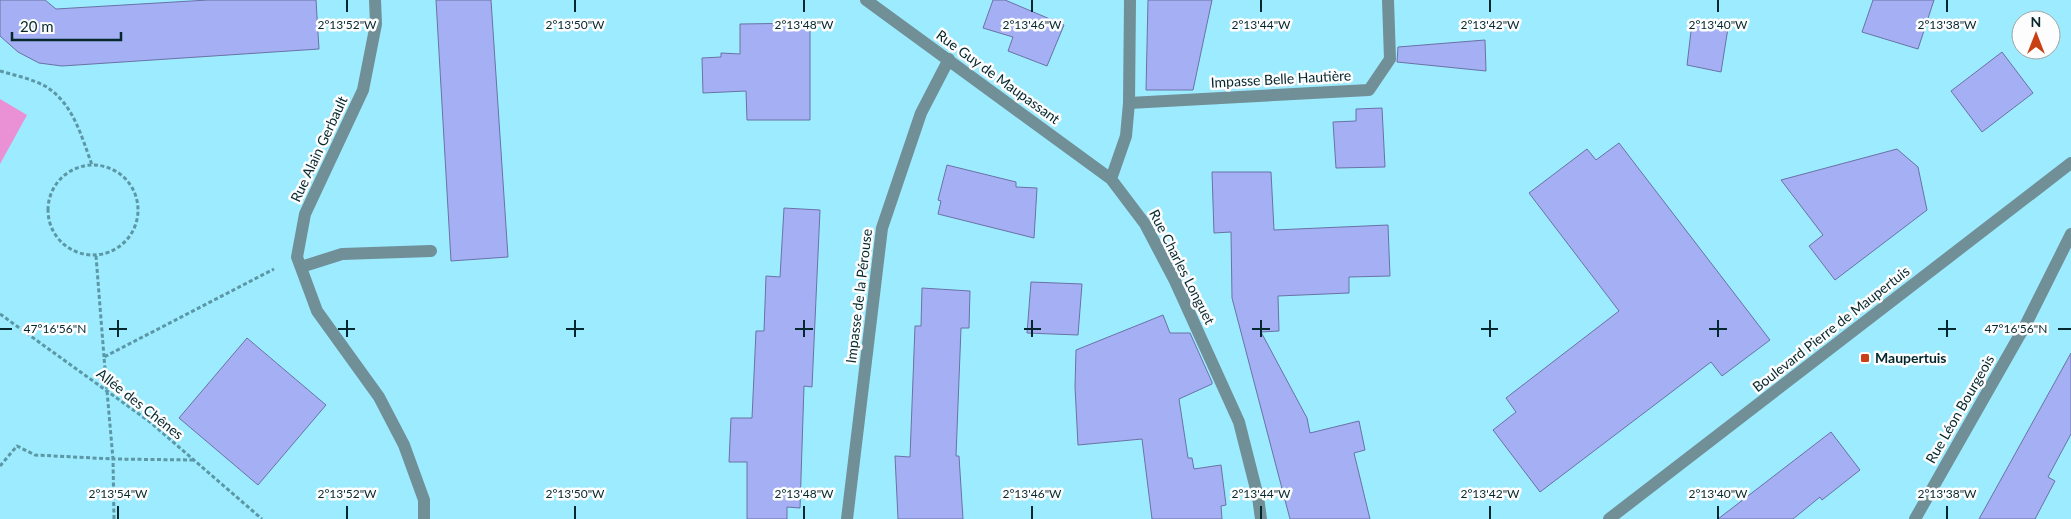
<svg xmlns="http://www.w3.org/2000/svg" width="2071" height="519" font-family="Lato,sans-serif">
	<rect width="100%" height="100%" fill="#9debff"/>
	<path fill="#ea90d5" d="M0 99 27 115 0 164Z"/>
	<path fill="#a4b0f3" stroke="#6972a6" d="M0 0H45L56 9 208 0H316L319 49 62 66 39 63 18 52 0 36Z
		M436 0H491L508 257 451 261Z
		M993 0H1005L1064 25 1047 66 1008 51 1013 37 983 28Z
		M1148 0H1212L1193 90H1146Z
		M1873 0H1934L1918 49 1862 32Z
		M810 23V120H747L746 91 703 93 702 58 721 57V53L740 54V24Z
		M1692 23 1728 28 1721 72 1687 65Z
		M1485 40 1486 71 1397 62 1398 47Z
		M2002 52 2033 93 1982 132 1951 91Z
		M1382 108 1385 167 1336 168 1333 122 1356 121V109Z
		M1619 143 1770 340 1722 376 1711 362 1540 492 1493 430 1516 412 1506 398 1619 311 1529 193 1587 149 1596 160Z
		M1897 149 1918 167 1927 210 1835 280 1809 246 1823 235 1781 180Z
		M947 165 1016 182V187L1037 188 1034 238 938 214 941 201 938 200Z
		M1212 172H1271L1274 230 1388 225 1390 276 1349 277V293L1278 296 1279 331 1261 332 1307 418 1310 433 1359 421 1365 450 1354 453 1370 519H1290L1232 298 1231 232 1214 233Z
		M784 208 820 210 812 387 804 386 800 508 787 507V519H747V462H729L731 418H752L756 331H764L766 276 780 277Z
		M1031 282 1082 284 1078 335 1027 333Z
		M922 288 970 291 969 328H961L956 456H959L963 519H898L895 456 910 457 915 326H921Z
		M1163 315 1170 333H1190L1212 382V384L1179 399 1188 458H1192L1194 469 1221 465 1226 505 1221 506 1222 519H1152L1142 439 1078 445 1075 387 1076 350Z
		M247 338 326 405 258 485 179 418Z
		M2071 353V434L2048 477 2055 481 2035 519H1979Z
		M1831 432 1860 470 1822 500 1820 497 1793 519H1718Z"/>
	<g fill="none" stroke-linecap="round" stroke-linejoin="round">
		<path stroke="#5b97a5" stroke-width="3" stroke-dasharray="4 2.5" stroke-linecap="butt" d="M0 71C14 75 32 79 45 86 73 103 81 135 92 165
			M48 210a45 45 0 1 1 90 0a45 45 0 1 1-90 0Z
			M96 256 104 357
			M0 314 150 422 262 519
			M0 466 17 446 35 455 113 459 104 357 274 269
			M114 519 113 459 193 460"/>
		<path stroke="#708f97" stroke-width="12" d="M375 0 376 24 363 90 305 214 297 257 317 311 379 397 404 445 424 500V519
			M866 0 1111 179 1145 224 1175 281 1239 422 1258 497 1261 519
			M1129 103 1369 90 1390 59 1388 0
			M1111 179 1126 136 1129 103 1130 0
			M301 267 342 254 431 251
			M847 519 882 228 921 113 949 59
			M1609 519 2071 163
			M1915 519 2026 324 2071 234"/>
	</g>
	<path fill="none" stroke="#05272e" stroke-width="2" d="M347 0V12M575 0V12M804 0V12M1032 0V12M1261 0V12M1490 0V12M1718 0V12M1947 0V12M118 320V337M347 320V337M575 320V337M804 320V337M1032 320V337M1261 320V337M1490 320V337M1718 320V337M1947 320V337M0 329H12M109 329H127M338 329H355M566 329H584M795 329H813M1024 329H1041M1252 329H1270M1481 329H1498M1709 329H1727M1938 329H1956M2058 329H2071M118 506V519M347 506V519M575 506V519M804 506V519M1032 506V519M1261 506V519M1490 506V519M1718 506V519M1947 506V519"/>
	<rect fill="#c94016" stroke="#fdfdfd" stroke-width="2" x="1860" y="353" width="10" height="10" rx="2.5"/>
	<g text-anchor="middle" stroke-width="5" stroke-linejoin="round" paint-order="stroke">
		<g font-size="14" fill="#05272e" stroke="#fdfdfd">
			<text transform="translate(998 77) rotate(36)" y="5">Rue Guy de Maupassant</text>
			<text transform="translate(1281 79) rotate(-3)" y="5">Impasse Belle Hautière</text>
			<text transform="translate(319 149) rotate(-65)" y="5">Rue Alain Gerbault</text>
			<text transform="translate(1182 267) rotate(63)" y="5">Rue Charles Longuet</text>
			<text transform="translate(859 296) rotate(-83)" y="5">Impasse de la Pérouse</text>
			<text transform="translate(1831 329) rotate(-38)" y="5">Boulevard Pierre de Maupertuis</text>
			<text transform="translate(140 404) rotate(38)" y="5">Allée des Chênes</text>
			<text transform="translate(1960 409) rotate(-60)" y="5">Rue Léon Bourgeois</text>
		</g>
		<g font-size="14" font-weight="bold" fill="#05272e" stroke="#fdfdfd" text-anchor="start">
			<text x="1875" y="363">Maupertuis</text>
		</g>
	</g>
	<g font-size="12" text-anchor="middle" fill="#05272e" stroke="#fdfdfd" stroke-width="5" stroke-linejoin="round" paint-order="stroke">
		<text x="347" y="29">2°13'52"W</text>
		<text x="575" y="29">2°13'50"W</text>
		<text x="804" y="29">2°13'48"W</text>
		<text x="1032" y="29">2°13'46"W</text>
		<text x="1261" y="29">2°13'44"W</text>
		<text x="1490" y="29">2°13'42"W</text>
		<text x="1718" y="29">2°13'40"W</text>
		<text x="1947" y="29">2°13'38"W</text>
		<text x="55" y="333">47°16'56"N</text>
		<text x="2016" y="333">47°16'56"N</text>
		<text x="118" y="498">2°13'54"W</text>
		<text x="347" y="498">2°13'52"W</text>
		<text x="575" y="498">2°13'50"W</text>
		<text x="804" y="498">2°13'48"W</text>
		<text x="1032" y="498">2°13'46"W</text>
		<text x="1261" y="498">2°13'44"W</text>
		<text x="1490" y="498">2°13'42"W</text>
		<text x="1718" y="498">2°13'40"W</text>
		<text x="1947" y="498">2°13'38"W</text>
	</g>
	<g transform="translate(2036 35)"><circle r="24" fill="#fdfdfd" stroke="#9aa7aa"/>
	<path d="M0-4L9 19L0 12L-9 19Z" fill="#c94016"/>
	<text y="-8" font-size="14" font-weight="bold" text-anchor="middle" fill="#05272e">N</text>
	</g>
	<path d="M12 32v8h109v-8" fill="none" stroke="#05272e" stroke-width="2.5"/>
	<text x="20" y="32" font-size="15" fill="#05272e" stroke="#fdfdfd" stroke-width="4" paint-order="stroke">20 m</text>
</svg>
